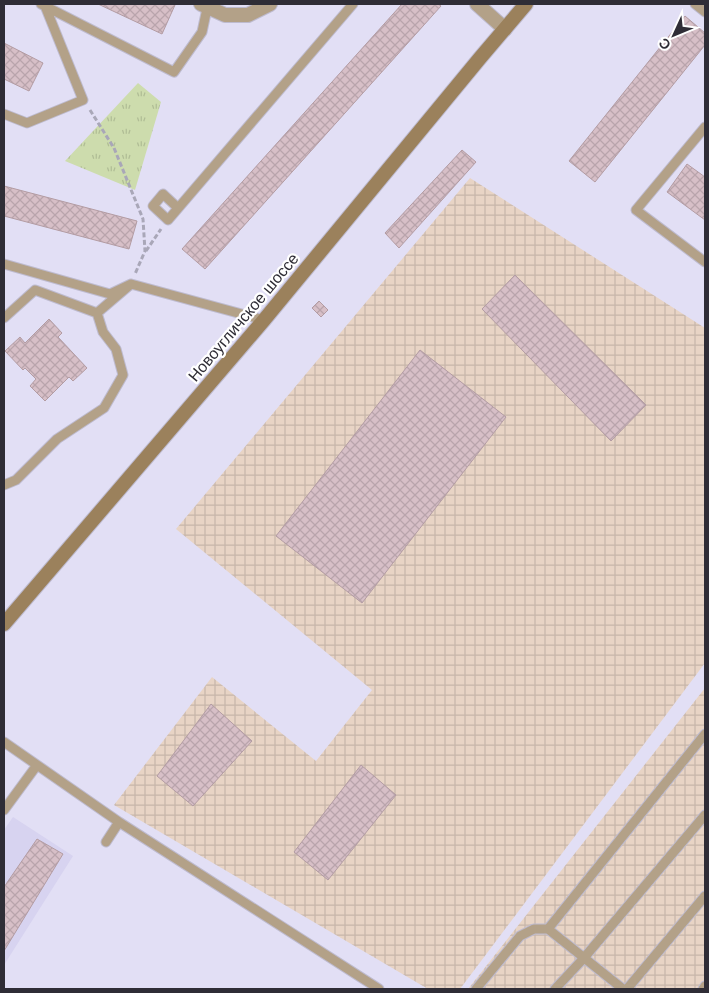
<svg xmlns="http://www.w3.org/2000/svg" width="709" height="993" font-family="Arial,sans-serif">
	<defs>
		<pattern id="industrial-grid" width="8" height="8" patternUnits="userSpaceOnUse" patternTransform="scale(1.25)"><rect width="8" height="8" fill="#e8d4c5"/><path d="M0 4h8M4 0v8" fill="none" stroke="#c7b6aa"/></pattern>
		<pattern id="park-tufts" width="24" height="20" patternUnits="userSpaceOnUse" patternTransform="scale(1.25)"><rect width="24" height="20" fill="#cddcad"/><path d="M3 7l-1-3M5 7V3M7 7l1-3M15 17l-1-3M17 17v-4M19 17l1-3" fill="none" stroke="#b0bd95"/></pattern>
		<pattern id="building-cross-hatch" width="8" height="8" patternUnits="userSpaceOnUse" patternTransform="scale(1.25)"><rect width="8" height="8" fill="#d7bfc7"/><path d="M0 0l8 8M0 8l8-8" fill="none" stroke="#b9a4ac"/></pattern>
	</defs>
	<rect width="100%" height="100%" fill="#e2dff5"/>
	<path fill="#d7d3f0" d="M13 817 73 856 4 965V830Z"/>
	<path fill="url(#industrial-grid)" d="M470 178 705 328V663L460 989H428L114 805 212 677 316 761 372 690 176 529Z
		M705 688V989H468Z"/>
	<path fill="url(#park-tufts)" d="M138 83 161 102 135 190 65 161Z"/>
	<path fill="url(#building-cross-hatch)" stroke="#b39ca3" d="M98 4H172L175 5 162 34Z
		M402 4H438L441 6 205 269 182 249Z
		M685 16 705 33V45L595 182 569 161Z
		M4 43 43 63 29 91 4 79Z
		M462 150 476 162 399 248 385 233Z
		M687 164 705 177V220L667 192Z
		M4 186 137 221 129 249 4 216Z
		M515 275 646 405 611 441 482 309Z
		M319 301 328 310 321 317 312 308Z
		M49 319 62 333 58 337 87 368 73 381 69 377 45 401 30 386 36 379 25 368 23 370 5 351 20 337 25 343Z
		M420 350 506 417 362 603 276 536Z
		M211 704 252 741 193 806 157 776Z
		M361 765 396 795 328 880 294 852Z
		M37 839 63 854 4 951V887Z"/>
	<g fill="none" stroke-linecap="round" stroke-linejoin="round">
		<defs>
			<path id="service" d="M41 4 174 72 202 32 208 4
				M695 4 705 12
				M4 114 27 123 83 100 45 6
				M705 127 636 210 705 262
				M178 208 163 194 153 206 168 220 353 4
				M4 264 110 294 131 284 264 320
				M4 318 35 290 97 313
				M4 485 16 480 57 439 104 408 123 375 116 349 103 332 97 313 131 284
				M4 742 119 822 379 989
				M4 810 37 765
				M106 842 119 822
				M548 929 623 989
				M476 989 520 936 534 929H548L705 734
				M555 989 583 959 705 815
				M627 989 705 896
				M703 989 705 986"/>
			<path id="minor" d="M201 4 225 15H248L270 4
				M477 4 505 29"/>
			<path id="secondary" d="M4 624 264 320 480 58 526 4"/>
		</defs>
		<use href="#service" stroke="#bebbcf" stroke-width="11"/>
		<use href="#minor" stroke="#bebbcf" stroke-width="16"/>
		<use href="#secondary" stroke="#bebbcf" stroke-width="16"/>
		<path stroke="#a9a7b8" stroke-width="3" stroke-dasharray="5 2.5" stroke-linecap="butt" d="M90 110 114 148 143 219 145 251 135 274
			M146 251 161 229"/>
		<use href="#service" stroke="#b3a188" stroke-width="9"/>
		<use href="#minor" stroke="#b3a188" stroke-width="14"/>
		<use href="#secondary" stroke="#9b815c" stroke-width="14"/>
	</g>
	<g text-anchor="middle" stroke-width="4.5" stroke-linejoin="round" paint-order="stroke">
		<g font-size="16" fill="#2f2d36" stroke="#fff">
			<text transform="translate(243 317) rotate(-50)" y="6">Новоугличское шоссе</text>
		</g>
	</g>
	<rect width="709" height="993" fill="none" stroke="#2f2d36" stroke-width="10"/>
	<g transform="translate(674 35) rotate(226)" stroke="#ffffff" stroke-width="4" paint-order="stroke">
	<path d="M0-4L9 19L0 12L-9 19Z" fill="#2f2d36"/>
	<text y="-8" font-size="14" font-weight="bold" text-anchor="middle" fill="#2f2d36">С</text>
	</g>
</svg>
